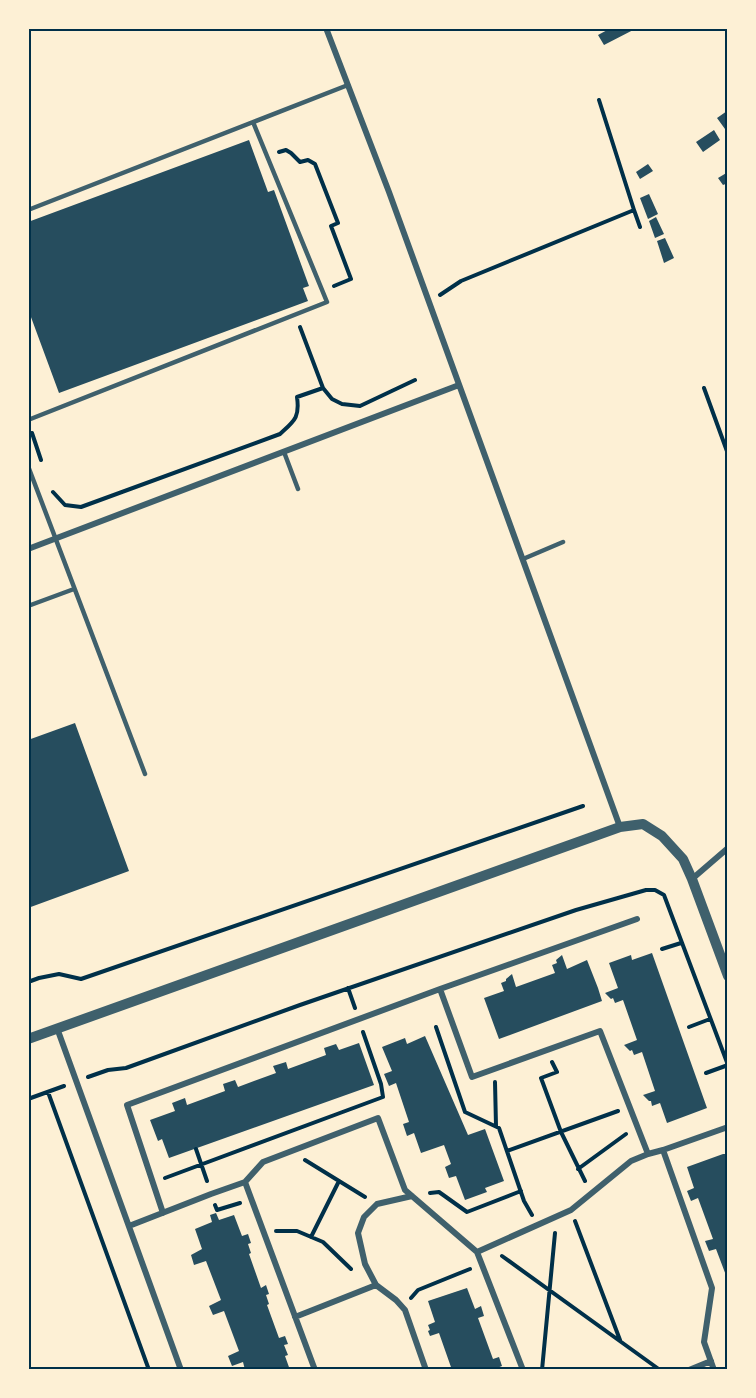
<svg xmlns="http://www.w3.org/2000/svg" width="756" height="1398" font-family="'Work Sans',sans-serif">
	<rect width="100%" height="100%" fill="#fdf0d5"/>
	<path fill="#264d5e" d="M611 28H637L604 45 598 35Z
		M727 111 728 127 725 129 717 118Z
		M714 130 720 140 703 152 696 142Z
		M249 140 268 192 274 190 309 286 303 288 308 301 59 393 28 309V222Z
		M648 164 653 171 640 179 636 172Z
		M728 172V183L723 185 718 178Z
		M649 194 658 214 648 219 640 198Z
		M656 217 664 234 655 238 649 221Z
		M665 238 674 258 664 263 657 241Z
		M75 723 129 871 28 908V740Z
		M652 953 707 1108 667 1123 660 1103 652 1106 651 1101H649L643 1095 655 1091 642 1052 634 1055 632 1050 630 1051 624 1045 637 1040 623 1000 615 1003 613 998 611 999 605 993 618 988 609 963 631 955 632 960Z
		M562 955 567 969 587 960 598 988 602 1001 499 1039 484 998 504 991 501 983 506 981V979L512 974 516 987 555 973 552 965 557 963 556 960Z
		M425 1036 468 1135 485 1129 504 1181 485 1188 487 1192 465 1200 456 1176 449 1178 445 1167 451 1164 444 1145 421 1153 414 1133 407 1136 403 1124 409 1122 396 1083 389 1086 384 1074 392 1071 382 1047 405 1038 407 1044Z
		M359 1043 374 1085 169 1158 162 1139 158 1141 150 1120 175 1111 172 1103 185 1098 187 1105 225 1091 223 1084 235 1080 238 1087 276 1073 273 1066 286 1062 288 1069 326 1055 324 1048 336 1044 339 1050Z
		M723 1154H727L728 1156 727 1278 716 1249 709 1251 705 1241 713 1239 698 1198 691 1201 687 1191 694 1188 687 1167Z
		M216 1213 219 1220 234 1215 242 1236 248 1234 251 1243 248 1244 251 1253 249 1254 261 1288 266 1285 269 1294 266 1295 269 1304 267 1305 279 1338 285 1336 288 1344 284 1345 288 1355 285 1356 290 1370H245L243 1362 232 1366 228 1356 239 1351 224 1311 213 1315 209 1306 221 1300 206 1261 194 1265 191 1255 202 1249 195 1229 212 1222 210 1215Z
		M467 1288 475 1309 481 1306 484 1316 478 1318 493 1359 499 1357 502 1366 497 1368V1370H452L439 1333 430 1336 428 1331 430 1330 428 1325 435 1322 428 1301Z"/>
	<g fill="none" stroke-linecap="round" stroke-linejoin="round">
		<path stroke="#003049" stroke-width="4" d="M279 152 286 150 291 153 300 162 308 160 315 164 338 223 331 226 351 279 334 286
			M634 210 640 227
			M440 295 461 281 634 210 599 100
			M300 327 323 388 332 399 342 404 360 406 415 380
			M704 388 728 454
			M32 433 41 460
			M53 492 65 505 81 507 280 434C294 421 300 418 297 397L323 388
			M662 949 681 943
			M28 982 39 978 59 974 81 979 583 806
			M348 988 355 1008
			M436 1027 465 1112 499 1128 524 1201 532 1215
			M689 1027 710 1019
			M552 1062 557 1072 541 1078 561 1132 585 1181
			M88 1077 108 1070 126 1068 300 1005 576 910 646 890H655L664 895 728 1065 706 1073
			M495 1082 496 1126
			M48 1092 149 1370
			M28 1099 64 1086
			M196 1149 207 1181
			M507 1151 618 1111
			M305 1160 365 1197
			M578 1169 626 1134
			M165 1178 383 1097 381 1084 363 1032
			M430 1193 439 1192 467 1212 521 1191
			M215 1205 217 1210 240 1203
			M575 1221 620 1340
			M276 1231H297L323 1242 351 1269
			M311 1237 339 1181
			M502 1256 660 1370
			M411 1298 418 1290 470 1269
			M542 1370 555 1233"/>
		<path stroke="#3f606c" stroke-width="4.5" d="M28 210 348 85
			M28 420 327 302 253 122
			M284 452 298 489
			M28 466 145 774
			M523 559 563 542
			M28 606 74 589"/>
		<path stroke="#3f606c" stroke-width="6" d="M326 28 389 192 620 827
			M28 549 459 385
			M692 879 728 848
			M440 989 472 1077 600 1031 648 1154
			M57 1028 181 1370
			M663 1150 712 1288 704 1342 714 1370
			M245 1182 315 1370
			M412 1196 377 1204 364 1217 358 1233 365 1264 376 1285 396 1300 405 1310 426 1370
			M163 1213 127 1105 440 989 637 919
			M129 1226 211 1194 245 1182 263 1162 378 1118 405 1190 477 1252 571 1210 631 1161 648 1154 663 1150 728 1127
			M477 1252 523 1370
			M295 1317 376 1285
			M689 1370 711 1361"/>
		<path stroke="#3f606c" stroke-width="10" d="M28 1039 620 827 643 824 662 836 683 859 692 879 728 976"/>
	</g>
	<rect width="756" height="1398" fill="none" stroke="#fdf0d5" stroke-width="60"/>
	<rect x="30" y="30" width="696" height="1338" fill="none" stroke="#003049" stroke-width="2"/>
</svg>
